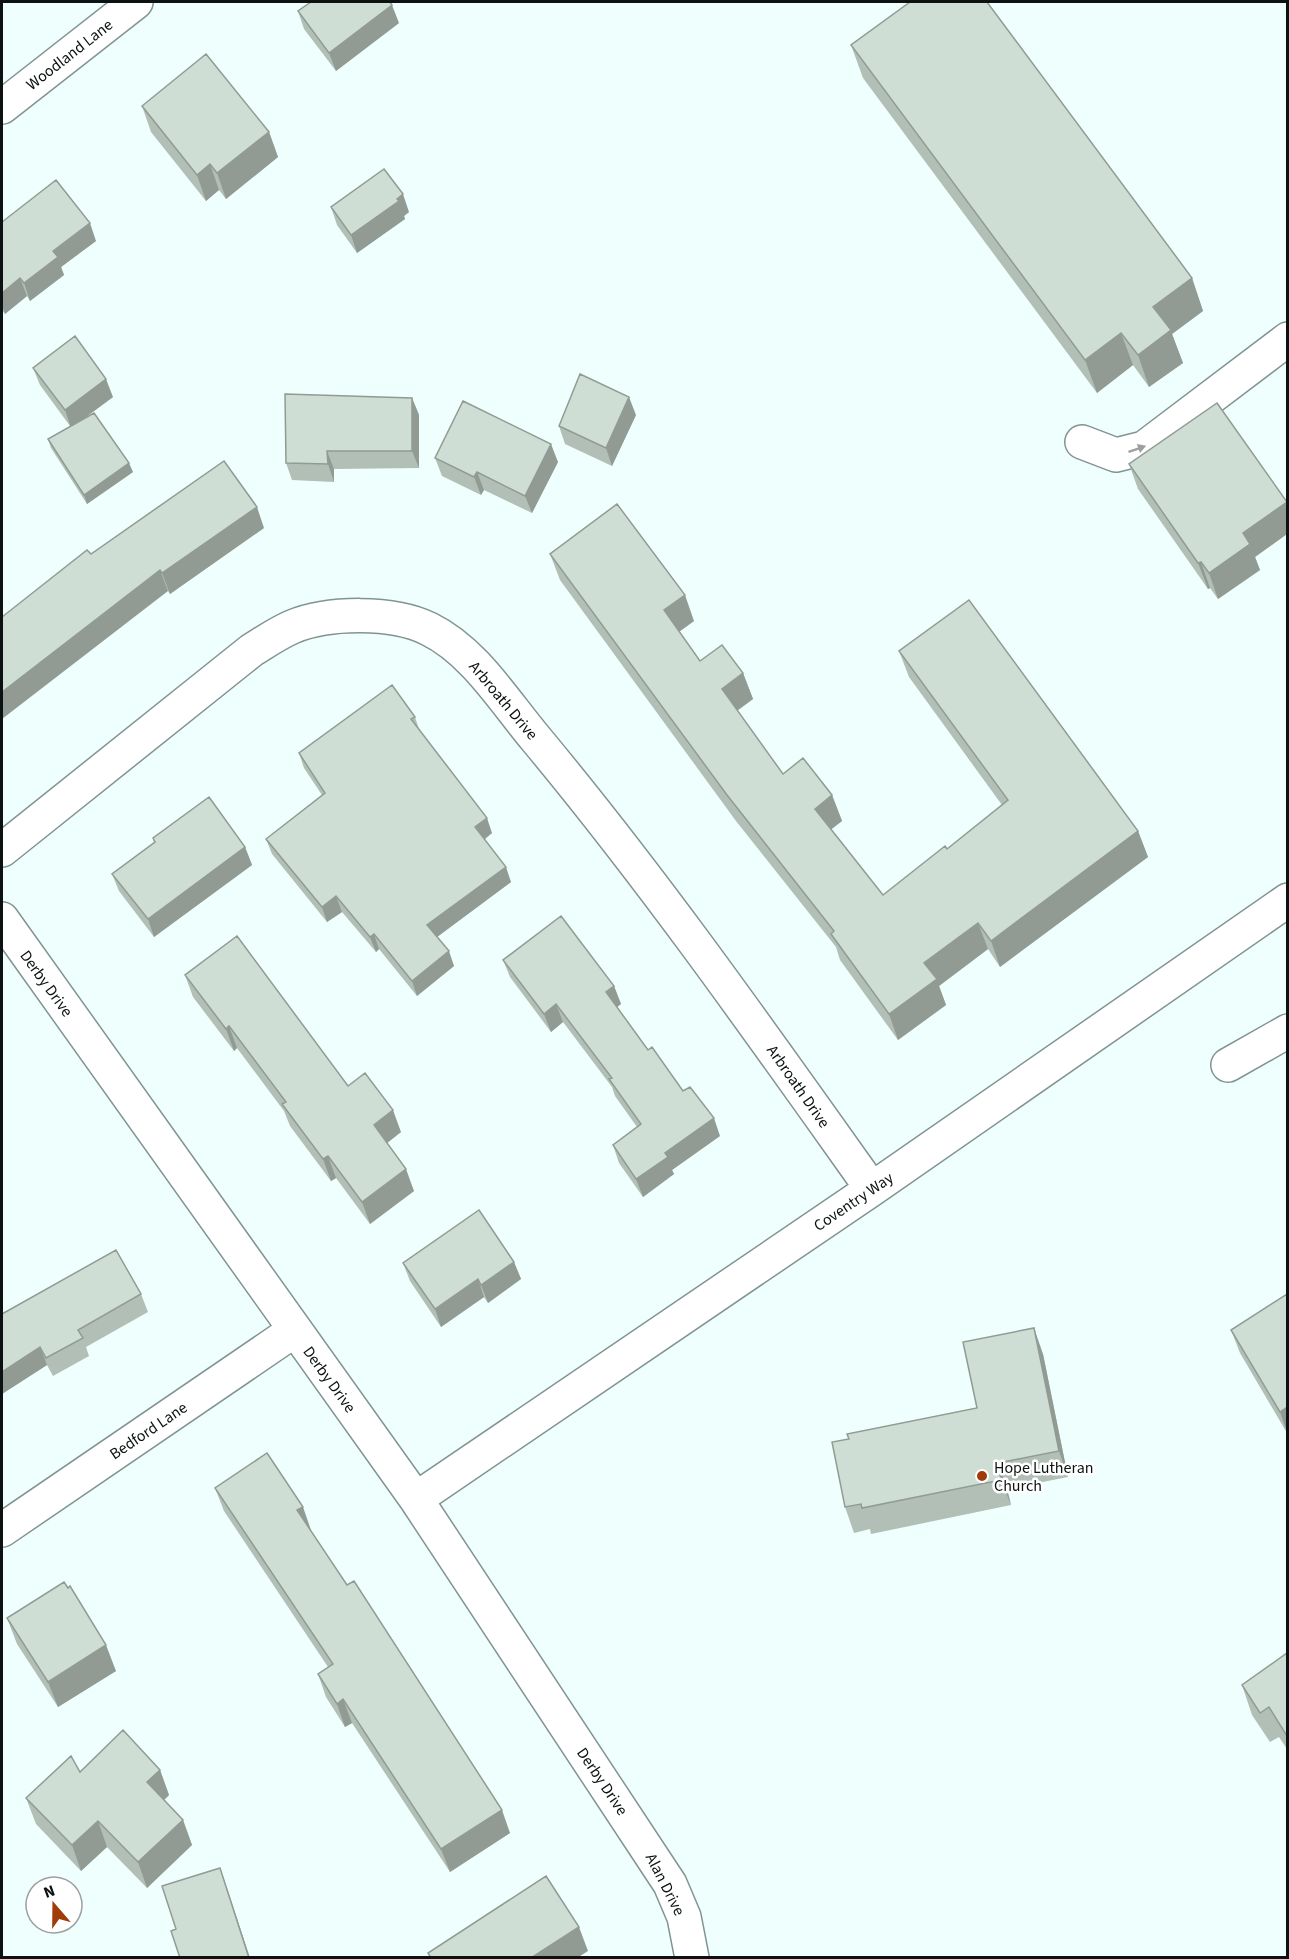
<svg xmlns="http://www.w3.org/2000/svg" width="1289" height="1959" font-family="'Source Sans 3',sans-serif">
	<rect width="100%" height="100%" fill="#eefffd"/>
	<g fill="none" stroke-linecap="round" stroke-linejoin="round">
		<defs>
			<path id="minor" d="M2 107 136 2
				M1082 442 1116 455 1144 448 1288 339
				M2 850 252 650C265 642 278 633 292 627 328 612 393 611 429 629 474 651 504 701 536 739 655 882 763 1036 872 1189
				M2 919 416 1499 670 1884 684 1917 692 1958
				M1228 1065 1288 1031
				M416 1499 872 1189 1288 900
				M2 1530 295 1330"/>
		</defs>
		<use href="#minor" stroke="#819492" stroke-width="36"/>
		<use href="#minor" stroke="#fff" stroke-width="33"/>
	</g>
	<path fill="#b2bfb6" d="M298 11 399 23 336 71 304 29Z
		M851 45 1192 278 1203 311 1172 334 1183 363 1149 387 1133 365 1097 393 863 78Z
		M142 106 269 132 278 157 226 199 219 190 206 201 151 132Z
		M331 207 409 212 404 216 405 219 357 253 337 225Z
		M2 222 96 241 61 267 64 275 30 301 27 296 5 314 2 310Z
		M33 368 113 397 82 420 133 472 87 504 51 448 48 439 70 426 40 385Z
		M412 398 419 415V468L334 469V482L292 480 286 463Z
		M636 415 612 466 565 444 559 426Z
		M435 458 558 462 532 513 484 490 481 495 442 476Z
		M1129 464 1287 504V534L1255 557 1260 570 1218 599 1210 588 1208 589 1138 489Z
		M264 528 170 594 168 591 91 554Z
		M550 554 694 621 679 632 700 661 743 673 753 699 737 711 783 774 832 795 842 821 831 829 883 895 947 849 1002 805 909 677 899 651 1138 831 1148 857 1000 967 988 949 939 986 946 1005 898 1040 840 960 836 947 736 821 560 580Z
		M415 717 419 729 492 833 485 839 511 882 437 937 454 966 417 996 379 949 376 952 342 912 327 922 272 854 266 839 322 795 304 768 299 753Z
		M153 838 245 847 252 865 154 937 119 891 112 874 154 842Z
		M503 960 614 986 621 1004 617 1007 648 1050 720 1136 672 1170 674 1174 643 1197 619 1163 613 1145 637 1127 615 1096 612 1087 563 1022 551 1032 510 977Z
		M185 975 348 1086 401 1132 387 1143 414 1191 370 1224 336 1178 331 1181 290 1126 284 1111 237 1048 234 1051 193 997Z
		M514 1262 521 1279 488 1303 484 1297 441 1327 410 1281 403 1263Z
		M141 1294 148 1312 86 1347 89 1356 53 1376 47 1365 2 1394V1314Z
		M1287 1294V1433L1240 1353 1231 1330Z
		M1043 1354 1068 1477 1007 1489 1011 1505 871 1534 870 1529 854 1533 845 1507 849 1439 977 1408Z
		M215 1488 311 1530V1531L510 1833 450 1872 352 1723 345 1727 326 1697 318 1674 328 1667 224 1511Z
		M7 1618 116 1671 58 1707 17 1644Z
		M1287 1653V1749L1279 1737 1270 1742 1252 1715 1242 1685Z
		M160 1770 169 1795 164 1800 183 1820 192 1845 147 1888 107 1847 81 1871 36 1824 26 1798Z"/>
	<path fill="#919b94" d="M392 5 399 23 336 71 329 53Z
		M269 132 278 157 226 199 217 173Z
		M210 164 219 190 206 201 197 175Z
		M403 194 409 212 404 216 405 219 357 253 351 235Z
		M90 223 96 241 61 267 64 275 30 301 24 283 53 251Z
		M20 278 27 296 5 314 2 305V293Z
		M1192 278 1203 311 1172 334 1183 363 1149 387 1138 355 1153 307Z
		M1121 333 1133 365 1097 393 1085 360Z
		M106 379 113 397 71 428 65 410Z
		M629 397 636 415 612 466 606 448Z
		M412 398 419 415V468L412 451Z
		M551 444 558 462 532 513 525 496Z
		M327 451 334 469V482L328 464Z
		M129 463 133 472 87 504 84 495Z
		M477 472 484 490 481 495 474 477Z
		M1287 502V534L1255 557 1260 570 1218 599 1209 573 1243 533Z
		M257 507 264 528 170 594 162 573Z
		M1201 562 1210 588 1208 589 1198 563Z
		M160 570 168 591 2 719V692Z
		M685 595 694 621 673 636 664 610Z
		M743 673 753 699 731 715 722 689Z
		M832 795 842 821 824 835 815 809Z
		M487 818 492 833 481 842 475 827Z
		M1138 831 1148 857 1000 967 991 941Z
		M245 847 252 865 154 937 148 919Z
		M506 867 511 882 433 940 427 925Z
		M336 896 342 912 327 922 322 907Z
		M978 923 988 949 939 986 946 1005 898 1040 889 1014 924 963Z
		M374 934 379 949 376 952 370 937Z
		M449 951 454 966 417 996 412 981Z
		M614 986 621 1004 613 1010 606 992Z
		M556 1004 563 1022 551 1032 544 1014Z
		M229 1026 237 1048 234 1051 226 1029Z
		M393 1110 401 1132 382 1147 374 1125Z
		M714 1118 720 1136 672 1170 674 1174 643 1197 636 1179 665 1153Z
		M328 1156 336 1178 331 1181 323 1159Z
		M406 1169 414 1191 370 1224 362 1202Z
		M514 1262 521 1279 488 1303 481 1285Z
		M478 1279 484 1297 441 1327 435 1309Z
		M1034 1328 1043 1354 1068 1477 1059 1451Z
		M40 1347 47 1365 2 1394V1372Z
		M1287 1407V1432L1280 1412Z
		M998 1463 1007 1489 1011 1505 1001 1480Z
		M303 1507 311 1530 306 1534 297 1510Z
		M106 1645 116 1671 58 1707 48 1682Z
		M343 1699 352 1723 345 1727 337 1704Z
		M160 1770 169 1795 156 1808 147 1782Z
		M502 1810 510 1833 450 1872 441 1849Z
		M183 1820 192 1845 147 1888 138 1862Z
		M98 1821 107 1847 81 1871 72 1845Z
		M220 1868 229 1894 250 1958H249Z
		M579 1927 588 1951 577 1958H531Z"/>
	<path fill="#cfded4" stroke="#919b94" stroke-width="1.5" d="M311 2H390L392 5 329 53 298 11Z
		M910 2H987L1192 278 1153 307 1171 330 1138 355 1121 333 1085 360 851 45Z
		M206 54 269 132 217 173 210 164 197 175 142 106Z
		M384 169 403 194 397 199 399 201 351 235 331 207Z
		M56 180 90 223 53 251 58 257 24 283 20 278 2 293V222Z
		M75 336 106 379 65 410 33 368Z
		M580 374 629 397 606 448 559 426Z
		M285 394 412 398V451H327L328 464 286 463Z
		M463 401 551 444 525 496 477 472 474 477 435 458Z
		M1217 403 1287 502 1243 533 1250 544 1209 573 1201 562 1198 563 1129 464Z
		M94 413 129 463 84 495 48 439Z
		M224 461 257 507 162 573 160 570 2 692V617L87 550 91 554Z
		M617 504 685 595 664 610 700 661 722 645 743 673 722 689 783 774 803 758 832 795 815 809 883 895 945 846 947 849 1008 800 899 651 969 600 1138 831 991 941 978 923 924 963 937 979 889 1014 831 934 834 931 727 795 550 554Z
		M392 685 415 717 411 719 487 818 475 827 506 867 427 925 449 951 412 981 374 934 370 937 336 896 322 907 266 839 325 793 299 753Z
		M209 797 245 847 148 919 112 874 155 842 153 838Z
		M561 916 614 986 606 992 648 1050 652 1047 683 1091 690 1087 714 1118 665 1153 668 1157 636 1179 613 1145 641 1124 609 1079 612 1078 556 1004 544 1014 503 960Z
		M237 936 348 1086 365 1073 393 1110 374 1125 406 1169 362 1202 328 1156 323 1159 282 1104 286 1102 229 1026 226 1029 185 975Z
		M479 1210 514 1262 481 1285 478 1279 435 1309 403 1263Z
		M116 1250 141 1294 78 1330 83 1338 46 1358 40 1347 2 1372V1314Z
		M1287 1294V1407L1280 1412 1231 1330Z
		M1034 1328 1059 1451 998 1463 1001 1480 862 1508 861 1504 845 1507 832 1442 849 1439 847 1434 977 1408 963 1342Z
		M267 1453 303 1507 297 1510 347 1585 354 1581 502 1810 441 1849 343 1699 337 1704 318 1674 333 1664 215 1488Z
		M64 1582 68 1588 70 1586 106 1645 48 1682 7 1618Z
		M1287 1653V1736L1269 1707 1260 1713 1242 1685Z
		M123 1730 160 1770 147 1782 183 1820 138 1862 98 1821 72 1845 26 1798 71 1756 80 1772Z
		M220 1868 249 1958H180L171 1931 176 1929 162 1886Z
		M546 1876 579 1927 531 1958H431L428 1953Z"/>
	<defs><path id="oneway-solid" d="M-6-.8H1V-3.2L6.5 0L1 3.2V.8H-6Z" transform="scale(1.5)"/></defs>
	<use fill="#9da0a0" href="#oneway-solid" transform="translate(1137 449) rotate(-19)"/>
	<circle fill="#a03c08" stroke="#fff" stroke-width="2" cx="982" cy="1476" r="6"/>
	<g text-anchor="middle" stroke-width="5" stroke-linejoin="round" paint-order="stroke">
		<g font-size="16" fill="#0b1211" stroke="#fff">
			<text transform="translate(69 54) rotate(-38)" y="6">Woodland Lane</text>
			<text transform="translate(504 700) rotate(50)" y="6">Arbroath Drive</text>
			<text transform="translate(47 983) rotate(54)" y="6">Derby Drive</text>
			<text transform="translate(799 1086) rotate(55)" y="6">Arbroath Drive</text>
			<text transform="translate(853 1201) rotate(-34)" y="6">Coventry Way</text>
			<text transform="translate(330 1379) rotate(54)" y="6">Derby Drive</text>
			<text transform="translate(148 1430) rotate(-34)" y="6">Bedford Lane</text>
			<text transform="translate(603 1781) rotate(56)" y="6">Derby Drive</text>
			<text transform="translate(666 1884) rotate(63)" y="6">Alan Drive</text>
		</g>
		<g font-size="16" fill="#0b1211" stroke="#fff" text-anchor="start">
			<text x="994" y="1473">Hope Lutheran<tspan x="994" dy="18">Church</tspan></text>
		</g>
	</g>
	<rect width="1289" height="1959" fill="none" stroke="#0b1211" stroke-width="6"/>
	<g transform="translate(54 1905) rotate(340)"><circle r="28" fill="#ffffff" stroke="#9da0a0" stroke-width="1.5"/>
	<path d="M0-4.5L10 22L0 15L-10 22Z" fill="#a03c08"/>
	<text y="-9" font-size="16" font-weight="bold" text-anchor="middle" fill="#0b1211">N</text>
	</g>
</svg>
